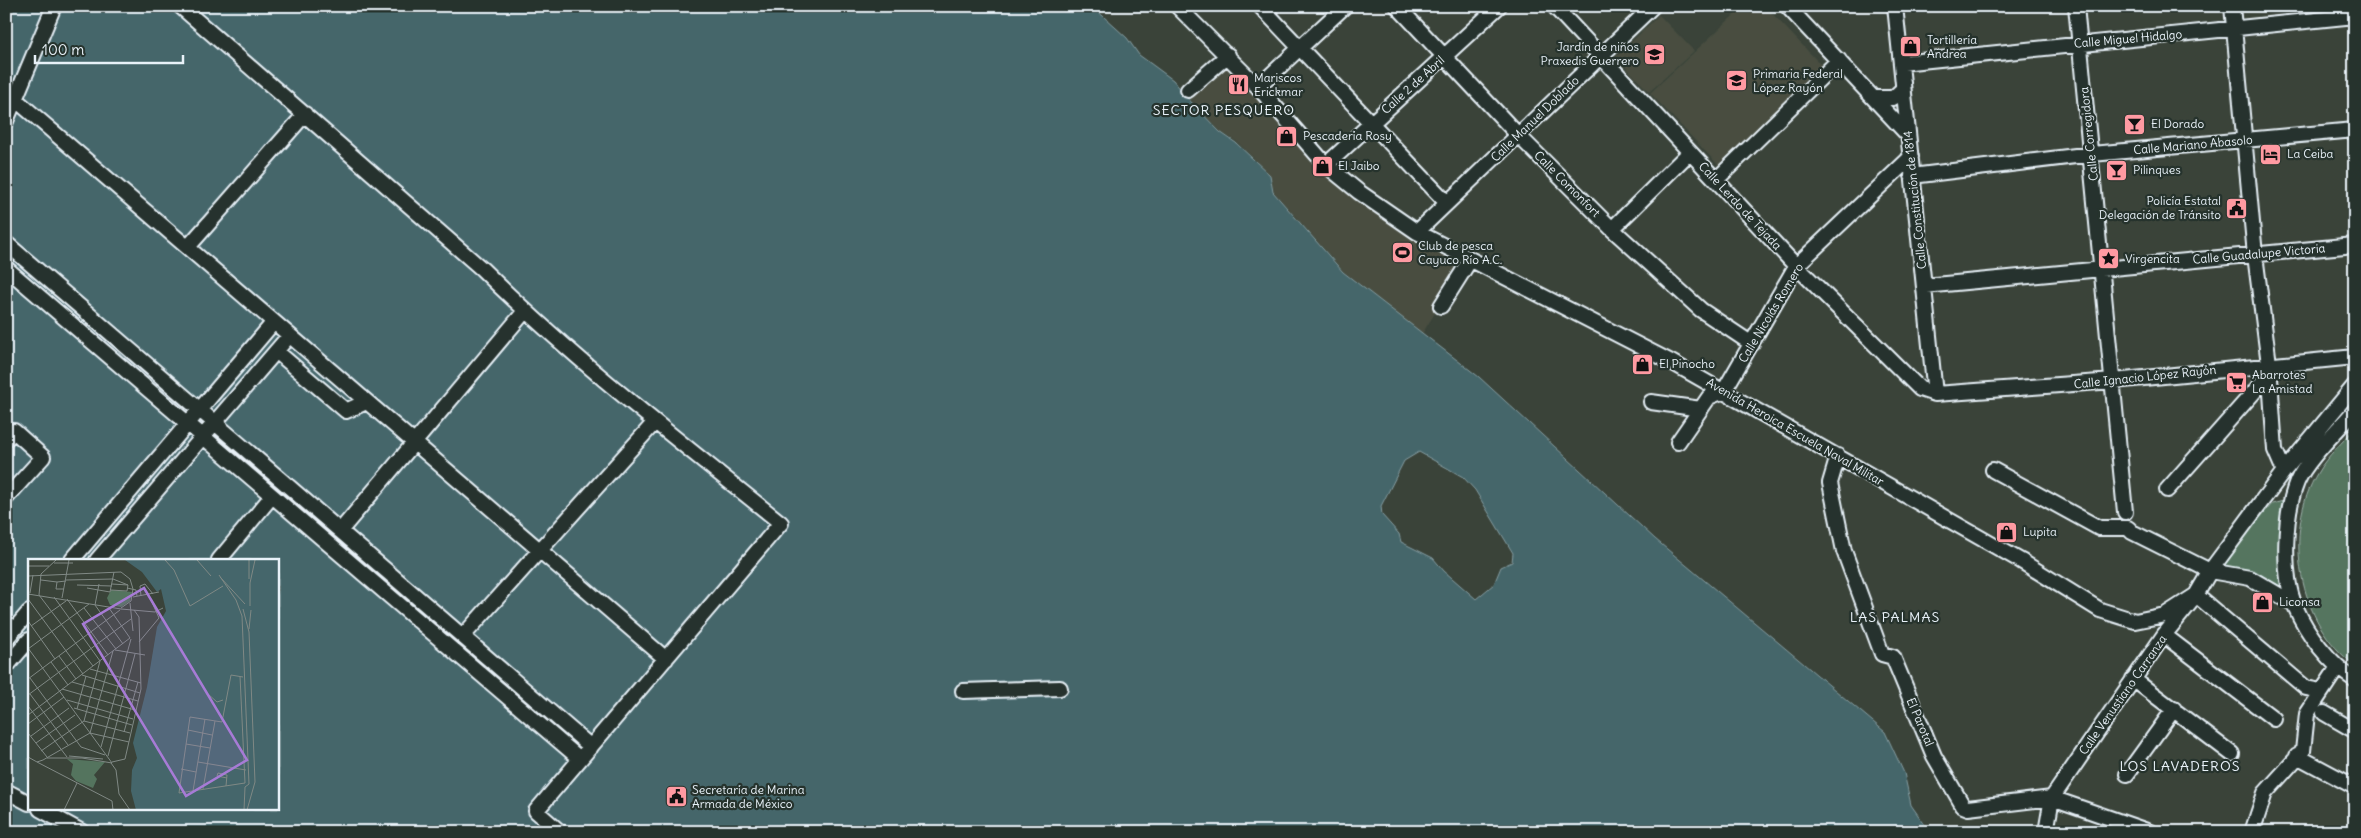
<svg xmlns="http://www.w3.org/2000/svg" width="2361" height="838" font-family="Delius,sans-serif">
	<rect width="100%" height="100%" fill="#3a4339"/>
	<filter id="ink" filterUnits="userSpaceOnUse"><feTurbulence type="fractalNoise" baseFrequency=".02" numOctaves="2"/><feDisplacementMap in="SourceGraphic" scale="10" xChannelSelector="R" yChannelSelector="G"/><feConvolveMatrix kernelMatrix="1 2 1 2 8 2 1 2 1" color-interpolation-filters="sRGB"/></filter>
	<g filter="url(#ink)">
		<path fill="#484e41" d="M1744 6H1765L1824 68 1721 168 1650 93Z
			M1659 15 1694 51 1649 92 1616 57Z
			M1224 60 1324 166 1404 233 1466 263 1422 334 1343 271 1274 192 1270 175 1237 142 1221 132 1186 95Z"/>
		<path fill="#54745e" stroke="#9eb2ab" d="M2355 428V665C2298 625 2282 530 2318 472 2327 456 2343 442 2355 428Z
			M2287 500 2279 547 2288 595C2259 574 2252 572 2217 567L2272 504Z"/>
		<path fill="#45666b" stroke="#869ea3" fill-rule="evenodd" d="M6 6H1092L1127 38 1139 55 1173 80 1192 103 1220 132 1236 143 1270 175 1273 192 1343 272 1479 377 1655 539 1885 732 1904 773 1911 805 1930 832H6ZM1419 452 1463 477 1475 490 1513 553 1512 562 1501 567 1494 584 1476 599 1444 571 1433 558 1401 542 1399 534 1382 515 1381 506 1404 461ZM29 560H278V809H29Z"/>
		<g fill="none" stroke-linecap="round" stroke-linejoin="round">
			<defs>
				<path id="minor" d="M180 6 482 269C575 361 679 441 781 523L536 811 560 832
					M1177 6 1258 87 1326 165 1359 192 1417 232 1673 363 2021 561 2100 610 2135 621 2165 615 2196 595 2210 571 2284 471 2355 385
					M1260 6 1447 203
					M1397 6 1518 135 1612 229 1701 310 1752 344
					M1554 6 1796 266 1920 389 1935 394 2114 381 2355 357
					M1787 6 1908 135
					M1895 6 1935 394
					M2076 6 2125 512
					M2232 6 2255 255 2269 364 2275 450 2284 471
					M1901 63 2355 16
					M1258 87 1345 6
					M1188 90 1228 55
					M1875 98H1893L1903 89V82
					M15 99 666 659
					M6 121 54 6
					M1326 165 1499 6
					M1912 176 2092 154 2355 130
					M1716 180 1839 60
					M1612 229 1690 152
					M1417 232 1653 6
					M6 243 591 747
					M188 247 305 114
					M6 268 580 759
					M1924 286 2355 245
					M1441 306 1470 260
					M276 351 346 411 366 402
					M1651 402 1701 409
					M2355 410C2339 429 2306 460 2297 482 2284 514 2282 575 2295 606 2307 634 2329 663 2355 680
					M6 439 14 431 43 457 6 498
					M1678 442 1709 397 1724 391 1796 266 1911 157
					M1838 456 1830 483 1844 551 1882 654 1893 657 1934 756 1963 806 1968 808 2052 798 2150 832
					M1993 470 2099 528H2128L2132 532 2210 571 2250 578 2294 604
					M2167 490 2269 375
					M340 531 525 311
					M72 560 273 323
					M97 560 289 336
					M219 560 272 496
					M2196 595 2306 688 2321 691
					M2164 635 2274 719
					M463 636 655 422
					M6 639 29 612
					M6 667 29 640
					M2133 679 2232 754
					M963 691 1060 688
					M2324 713 2355 731
					M2297 756 2355 787
					M2127 774 2174 709
					M6 791 29 803
					M40 809 82 832
					M2046 832 2052 798 2164 635 2190 603
					M2252 832 2265 793 2303 751 2307 714 2338 667"/>
			</defs>
			<use href="#minor" stroke="#e8f1f8" stroke-width="18"/>
			<use href="#minor" stroke="#26332d" stroke-width="14"/>
		</g>
	</g>
	<defs>
		<symbol id="shop-square" viewBox="-11 -11 22 22"><rect x="-9" y="-9" width="18" height="18" rx="4" fill="#ff9aa2" stroke="#26332d"/><path d="M-5-2.5h2.3a2.7 3.5 0 0 1 5.4 0H5L5.5 6h-11ZM-1.5-2.5h3a1.5 2.3 0 0 0-3 0Z" fill="#111"/></symbol>
		<symbol id="school-square" viewBox="-11 -11 22 22"><rect x="-9" y="-9" width="18" height="18" rx="4" fill="#ff9aa2" stroke="#26332d"/><path d="M0-5L7-2L0 1L-7-2ZM-4 1L0 2.5L4 1V4Q0 6-4 4Z" fill="#111"/></symbol>
		<symbol id="restaurant-square" viewBox="-11 -11 22 22"><rect x="-9" y="-9" width="18" height="18" rx="4" fill="#ff9aa2" stroke="#26332d"/><path d="M-5-6h1v4h1v-4h1v4h1v-4h1v5L-1.5 .5V6h-2V.5L-5-1ZM5-6V6H3V1.5H1.5Q1.5-4 5-6Z" fill="#111"/></symbol>
		<symbol id="bar-square" viewBox="-11 -11 22 22"><rect x="-9" y="-9" width="18" height="18" rx="4" fill="#ff9aa2" stroke="#26332d"/><path d="M-6-5H6L.8 .8V4.5H3.5V6h-7V4.5H-.8V.8Z" fill="#111"/></symbol>
		<symbol id="hotel-square" viewBox="-11 -11 22 22"><rect x="-9" y="-9" width="18" height="18" rx="4" fill="#ff9aa2" stroke="#26332d"/><path d="M-6-4.5h1.5V1H6V5H4.5V3h-9V5H-6ZM-4 0a1.8 1.8 0 1 1 3.6 0ZM.5 0V-2.5h3Q6-2.5 6 0Z" fill="#111"/></symbol>
		<symbol id="civic-square" viewBox="-11 -11 22 22"><rect x="-9" y="-9" width="18" height="18" rx="4" fill="#ff9aa2" stroke="#26332d"/><path d="M-.6-6.5H3V-4.5H.6V-3L4-1V1h2V6H-6V1h2V-1L-.6-3ZM-1.2 2.5V6h2.4V2.5Z" fill="#111"/></symbol>
		<symbol id="stadium-square" viewBox="-11 -11 22 22"><rect x="-9" y="-9" width="18" height="18" rx="4" fill="#ff9aa2" stroke="#26332d"/><path d="M0-5a6.5 5 0 1 0 0 10a6.5 5 0 1 0 0-10ZM-3.5-1.8h7v3.6h-7Z" fill="#111"/></symbol>
		<symbol id="sight-square" viewBox="-11 -11 22 22"><rect x="-9" y="-9" width="18" height="18" rx="4" fill="#ff9aa2" stroke="#26332d"/><path d="M0-6L1.8-2.2L6-1.7L2.9 1.2L3.7 5.4L0 3.3L-3.7 5.4L-2.9 1.2L-6-1.7L-1.8-2.2Z" fill="#111"/></symbol>
		<symbol id="supermarket-square" viewBox="-11 -11 22 22"><rect x="-9" y="-9" width="18" height="18" rx="4" fill="#ff9aa2" stroke="#26332d"/><path d="M-6-5.5h2.5l.6 2H6L4.5 2H-2.5L-4.4-4H-6ZM-1.5 3.2a1.3 1.3 0 1 0 .1 0ZM3 3.2a1.3 1.3 0 1 0 .1 0Z" fill="#111"/></symbol>
	</defs>
	<g fill-rule="evenodd">
		<use href="#shop-square" x="1898" y="34" width="25" height="25"/>
		<use href="#school-square" x="1642" y="42" width="25" height="25"/>
		<use href="#school-square" x="1724" y="68" width="25" height="25"/>
		<use href="#restaurant-square" x="1226" y="72" width="25" height="25"/>
		<use href="#bar-square" x="2122" y="112" width="25" height="25"/>
		<use href="#shop-square" x="1274" y="124" width="25" height="25"/>
		<use href="#hotel-square" x="2258" y="142" width="25" height="25"/>
		<use href="#shop-square" x="1310" y="154" width="25" height="25"/>
		<use href="#bar-square" x="2104" y="158" width="25" height="25"/>
		<use href="#civic-square" x="2224" y="196" width="25" height="25"/>
		<use href="#stadium-square" x="1390" y="240" width="25" height="25"/>
		<use href="#sight-square" x="2096" y="246" width="25" height="25"/>
		<use href="#shop-square" x="1630" y="352" width="25" height="25"/>
		<use href="#supermarket-square" x="2224" y="370" width="25" height="25"/>
		<use href="#shop-square" x="1994" y="520" width="25" height="25"/>
		<use href="#shop-square" x="2250" y="590" width="25" height="25"/>
		<use href="#civic-square" x="664" y="784" width="25" height="25"/>
	</g>
	<g text-anchor="middle" stroke-width="4.5" stroke-linejoin="round" paint-order="stroke">
		<g font-size="12" fill="#e8f1f8" stroke="#26332d">
			<text transform="translate(2128 39) rotate(-5)" y="4">Calle Miguel Hidalgo</text>
			<text transform="translate(1413 85) rotate(-42)" y="4">Calle 2 de Abril</text>
			<text transform="translate(1535 119) rotate(-44)" y="4">Calle Manuel Doblado</text>
			<text transform="translate(2089 134) rotate(-96)" y="4">Calle Corregidora</text>
			<text transform="translate(2193 145) rotate(-5)" y="4">Calle Mariano Abasolo</text>
			<text transform="translate(1567 184) rotate(45)" y="4">Calle Comonfort</text>
			<text transform="translate(1915 200) rotate(-96)" y="4">Calle Constitución de 1814</text>
			<text transform="translate(1740 206) rotate(47)" y="4">Calle Lerdo de Tejada</text>
			<text transform="translate(2259 254) rotate(-5)" y="4">Calle Guadalupe Victoria</text>
			<text transform="translate(1771 313) rotate(-59)" y="4">Calle Nicolás Romero</text>
			<text transform="translate(2145 377) rotate(-6)" y="4">Calle Ignacio López Rayón</text>
			<text transform="translate(1795 432) rotate(30)" y="4">Avenida Heroica Escuela Naval Militar</text>
			<text transform="translate(2123 695) rotate(-55)" y="4">Calle Venustiano Carranza</text>
			<text transform="translate(1920 722) rotate(67)" y="4">El Parotal</text>
		</g>
		<g font-size="12" fill="#e8f1f8" stroke="#26332d" text-anchor="start">
			<text x="1927" y="44">Tortillería<tspan x="1927" dy="14">Andrea</tspan></text>
			<text x="1639" y="51" text-anchor="end">Jardín de niños<tspan x="1639" dy="14">Praxedis Guerrero</tspan></text>
			<text x="1753" y="78">Primaria Federal<tspan x="1753" dy="14">López Rayón</tspan></text>
			<text x="1254" y="82">Mariscos<tspan x="1254" dy="14">Erickmar</tspan></text>
			<text x="2151" y="128">El Dorado</text>
			<text x="1303" y="140">Pescadería Rosy</text>
			<text x="2287" y="158">La Ceiba</text>
			<text x="1338" y="170">El Jaibo</text>
			<text x="2133" y="174">Pilinques</text>
			<text x="2221" y="205" text-anchor="end">Policía Estatal<tspan x="2221" dy="14">Delegación de Tránsito</tspan></text>
			<text x="1418" y="250">Club de pesca<tspan x="1418" dy="14">Cayuco Río A.C.</tspan></text>
			<text x="2125" y="263">Virgencita</text>
			<text x="1659" y="368">El Pinocho</text>
			<text x="2252" y="379">Abarrotes<tspan x="2252" dy="14">La Amistad</tspan></text>
			<text x="2023" y="536">Lupita</text>
			<text x="2279" y="606">Liconsa</text>
			<text x="692" y="794">Secretaría de Marina<tspan x="692" dy="14">Armada de México</tspan></text>
		</g>
		<g font-size="14" letter-spacing="1" fill="#e8f1f8" stroke="#26332d">
			<text x="1224" y="115">SECTOR PESQUERO</text>
			<text x="1895" y="622">LAS PALMAS</text>
			<text x="2180" y="771">LOS LAVADEROS</text>
		</g>
	</g>
	<g transform="translate(28 559)">
		<rect width="251" height="251" fill="#3a4339"/>
		<path d="M83 31 104 33 102 42 93 48 82 46 79 39ZM39 200 77 203 66 216 69 220 65 229 48 222 43 216 45 205Z" fill="#54745e"/>
		<path d="M52 1H251V251H108L103 232 104 211 109 199 105 184 119 128 129 68 138 52 133 30 129 33 114 13 97 1Z" fill="#45666b"/>
		<path fill="none" stroke="#808985" stroke-width="1" d="M137 1 146 11 162 47 195 27M169 1 183 17M221 1V20M26 4H45M0 7H21M191 16 208 41 214 57 221 225 217 228 216 251M0 17 93 13 102 20 105 30 103 42 93 49M192 18 217 45M13 21 29 23M38 21 85 20 100 26 99 32 83 31M71 25 67 46 95 85M84 25 100 26M49 26 84 27M59 29 82 33 86 13M99 29 108 31 109 37M36 30H28L29 23 38 22M2 34 5 16M0 35 93 50 127 53 135 49M11 36 65 107M11 36 13 15 28 1M113 37 112 27 117 25 125 35M105 38 131 33M34 39 41 1M0 40 55 115M39 40 80 96M102 44 105 72M222 47V24L227 1M56 49 88 90M81 49 102 79M215 50 221 73 227 223 219 251M0 62 27 100M3 67 38 42M221 70 223 51M111 83 131 59 122 39M0 89 84 204M0 90 61 45M87 91 117 96M85 92 62 174 101 183M31 97 48 120M23 103 40 126M62 110 113 124M54 116 112 134M212 117 217 224 151 234 162 158 194 163 203 116 215 118M2 119 53 188 77 196M0 120 92 51M44 123 110 142M34 130 107 151M2 135 40 186M180 135 189 143 195 141M0 136 103 60M39 141 105 160M0 147 39 198M46 149 104 166M49 150 58 117M0 156 102 79M56 162 102 174M0 165 36 138M160 171 184 176M96 173 110 123M0 174 19 198M3 177 41 149M8 184 47 156M158 185 182 189M73 188 103 80M13 192 56 162 72 102 26 38M41 197 75 200M80 197 107 95M0 198 9 203 15 201 62 174M19 199H54L84 204M9 203 84 242 85 251M84 203 97 200 113 130 111 58 106 51M170 203 218 211M83 204 88 211 91 235 102 251M153 210 168 213M198 227 199 216 190 214 189 217 199 219M175 230 187 162M165 232 177 160M36 251 49 224"/>
		<path fill="#a77bd6" fill-opacity="0.15" stroke="#a77bd6" stroke-width="2.5" d="M116 29 219 201 158 237 55 65Z"/>
		<rect width="251" height="251" fill="none" stroke="#e8f1f8" stroke-width="2.5"/>
	</g>
	<rect width="2361" height="838" fill="none" stroke="#26332d" stroke-width="25"/>
	<rect x="12" y="12" width="2336" height="813" fill="none" stroke="#e8f1f8" stroke-width="2" filter="url(#ink)"/>
	<path d="M35 55v8h148v-8" fill="none" stroke="#e8f1f8" stroke-width="2.5"/>
	<text x="42" y="55" font-size="15" fill="#e8f1f8" stroke="#26332d" stroke-width="4" paint-order="stroke">100 m</text>
</svg>
